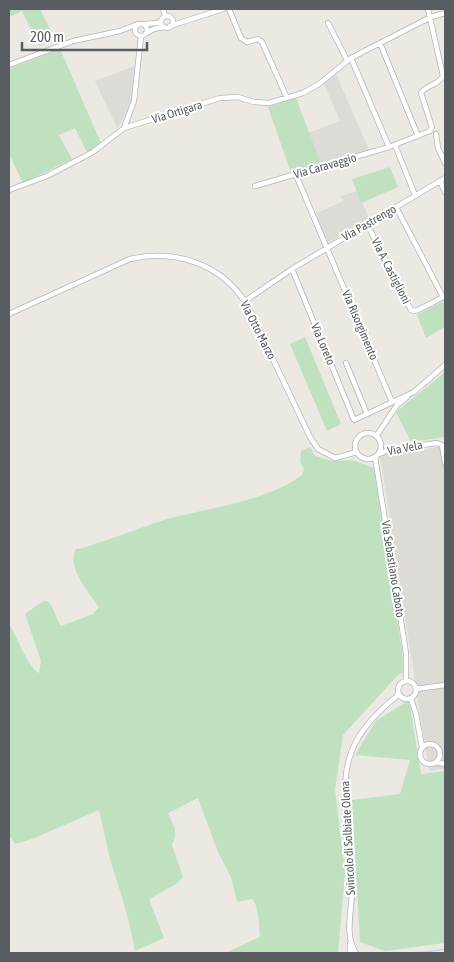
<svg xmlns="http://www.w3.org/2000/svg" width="454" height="962" font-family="'Asap Condensed',sans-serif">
	<rect width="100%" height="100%" fill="#ebe9e1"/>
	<path fill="#dcdbd5" d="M135 66 131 100 122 122 117 128 95 81Z
		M336 74 369 150 321 164 308 133 340 121 324 84Z
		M357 191 369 218 328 243 315 214 343 201 341 196Z
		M445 446V769L429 771 380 455Z"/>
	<path fill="#bfe1c0" d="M9 9H40L55 39 39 46 22 11 9 17Z
		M60 49 101 143 87 152 75 128 59 135 72 159 23 183 9 154V69Z
		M296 98 321 164 291 173 268 107Z
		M390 167 398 187 361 203 352 179Z
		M445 300V329L444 327 426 338 417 315Z
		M305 337 341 424 327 431 290 344Z
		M445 372V437L411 442 396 412Z
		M310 447 315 456 332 461 352 460 374 468 405 671 398 675 343 735 335 789 345 873 338 953H225L260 937C259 928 259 905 252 899L237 902 231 877 218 852 198 798 168 813 175 829V837L172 845 183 877 176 884 149 899 164 938 135 951C130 922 122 896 113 869 107 850 104 829 99 810L32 839 15 844 9 835V624C16 635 29 669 39 673L41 661 25 614 43 601H47C55 607 55 618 61 626L93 614 99 607C89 592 66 568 76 549 84 549 91 545 98 543 123 535 147 525 171 518 213 507 267 501 302 475L304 469 300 462 301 451Z
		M409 700 421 774 445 771V943L385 951 360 942 352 800 400 794 410 760 355 755 376 721Z"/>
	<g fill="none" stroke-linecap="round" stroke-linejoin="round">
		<path stroke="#a5d0f7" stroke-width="1" d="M396 953 426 952 445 949"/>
		<defs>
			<path id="minor" d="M163 9 165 16
				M229 9 241 38 247 42 258 39 262 42 287 98
				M161 22a6 6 0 1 1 12 0a6 6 0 1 1-12 0Z
				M328 23 347 60
				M135 30a6 6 0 1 1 12 0a6 6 0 1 1-12 0Z
				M144 24 158 23 161 21
				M170 26 223 9
				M146 33 154 29 163 27
				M380 43 418 136
				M351 58 389 147
				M9 65 73 41 120 31 138 24
				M124 128 134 101 141 36
				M436 134 438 148 445 163
				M395 145 415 195
				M296 175 392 402
				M440 181 445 192
				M255 186 389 147 430 131 432 127 421 93C426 85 439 85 443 76L428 9
				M9 190 47 176 93 152 124 128 220 98 238 97 254 102 269 103 303 93 319 84 351 58 431 17 445 13
				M396 207 443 297
				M367 224 411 310 414 311 418 310 445 296
				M292 269 354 420 414 392 445 365
				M245 301 292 269 445 178
				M9 314 130 259C174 249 220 263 245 302 256 319 263 339 272 357 285 384 297 410 310 437L318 449 335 458 357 452
				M346 363 367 414
				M355 446a13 13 0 1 1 26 0a13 13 0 1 1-26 0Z
				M377 435 397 405 407 397
				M379 454 391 449 437 443 442 445 445 463
				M375 457 406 653V681
				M398 690a9 9 0 1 1 18 0a9 9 0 1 1-18 0Z
				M416 689 445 685
				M411 699 416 714 422 747
				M420 754a10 10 0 1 1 20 0a10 10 0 1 1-20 0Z
				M436 762 445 764
				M350 953V944
				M356 953C344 936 352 910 352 890 353 877 351 864 349 852 343 778 335 746 398 695"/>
		</defs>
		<use href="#minor" stroke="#b3b6ba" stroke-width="6"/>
		<use href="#minor" stroke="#fff" stroke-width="4.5"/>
	</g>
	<g text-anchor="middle" stroke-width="4" stroke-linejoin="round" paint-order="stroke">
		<g font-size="12" fill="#595c60" stroke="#fff">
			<text transform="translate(177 112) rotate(-17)" y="4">Via Ortigara</text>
			<text transform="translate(325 166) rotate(-16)" y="4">Via Caravaggio</text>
			<text transform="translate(369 223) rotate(-30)" y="4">Via Pastrengo</text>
			<text transform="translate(391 271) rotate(63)" y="4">Via A. Castiglioni</text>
			<text transform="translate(360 325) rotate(67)" y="4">Via Risorgimento</text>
			<text transform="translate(258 330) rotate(63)" y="4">Via Otto Marzo</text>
			<text transform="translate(323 344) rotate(67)" y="4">Via Loreto</text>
			<text transform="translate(405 448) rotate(-11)" y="4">Via Vela</text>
			<text transform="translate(393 569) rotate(81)" y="4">Via Sebastiano Caboto</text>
			<text transform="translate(348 838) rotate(-93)" y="4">Svincolo di Solbiate Olona</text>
		</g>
	</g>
	<rect width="454" height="962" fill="none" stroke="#595c60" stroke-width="20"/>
	<path d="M22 42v8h125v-8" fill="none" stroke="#595c60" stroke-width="2.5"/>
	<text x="30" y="42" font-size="15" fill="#595c60" stroke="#ffffff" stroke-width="4" paint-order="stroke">200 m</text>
</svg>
